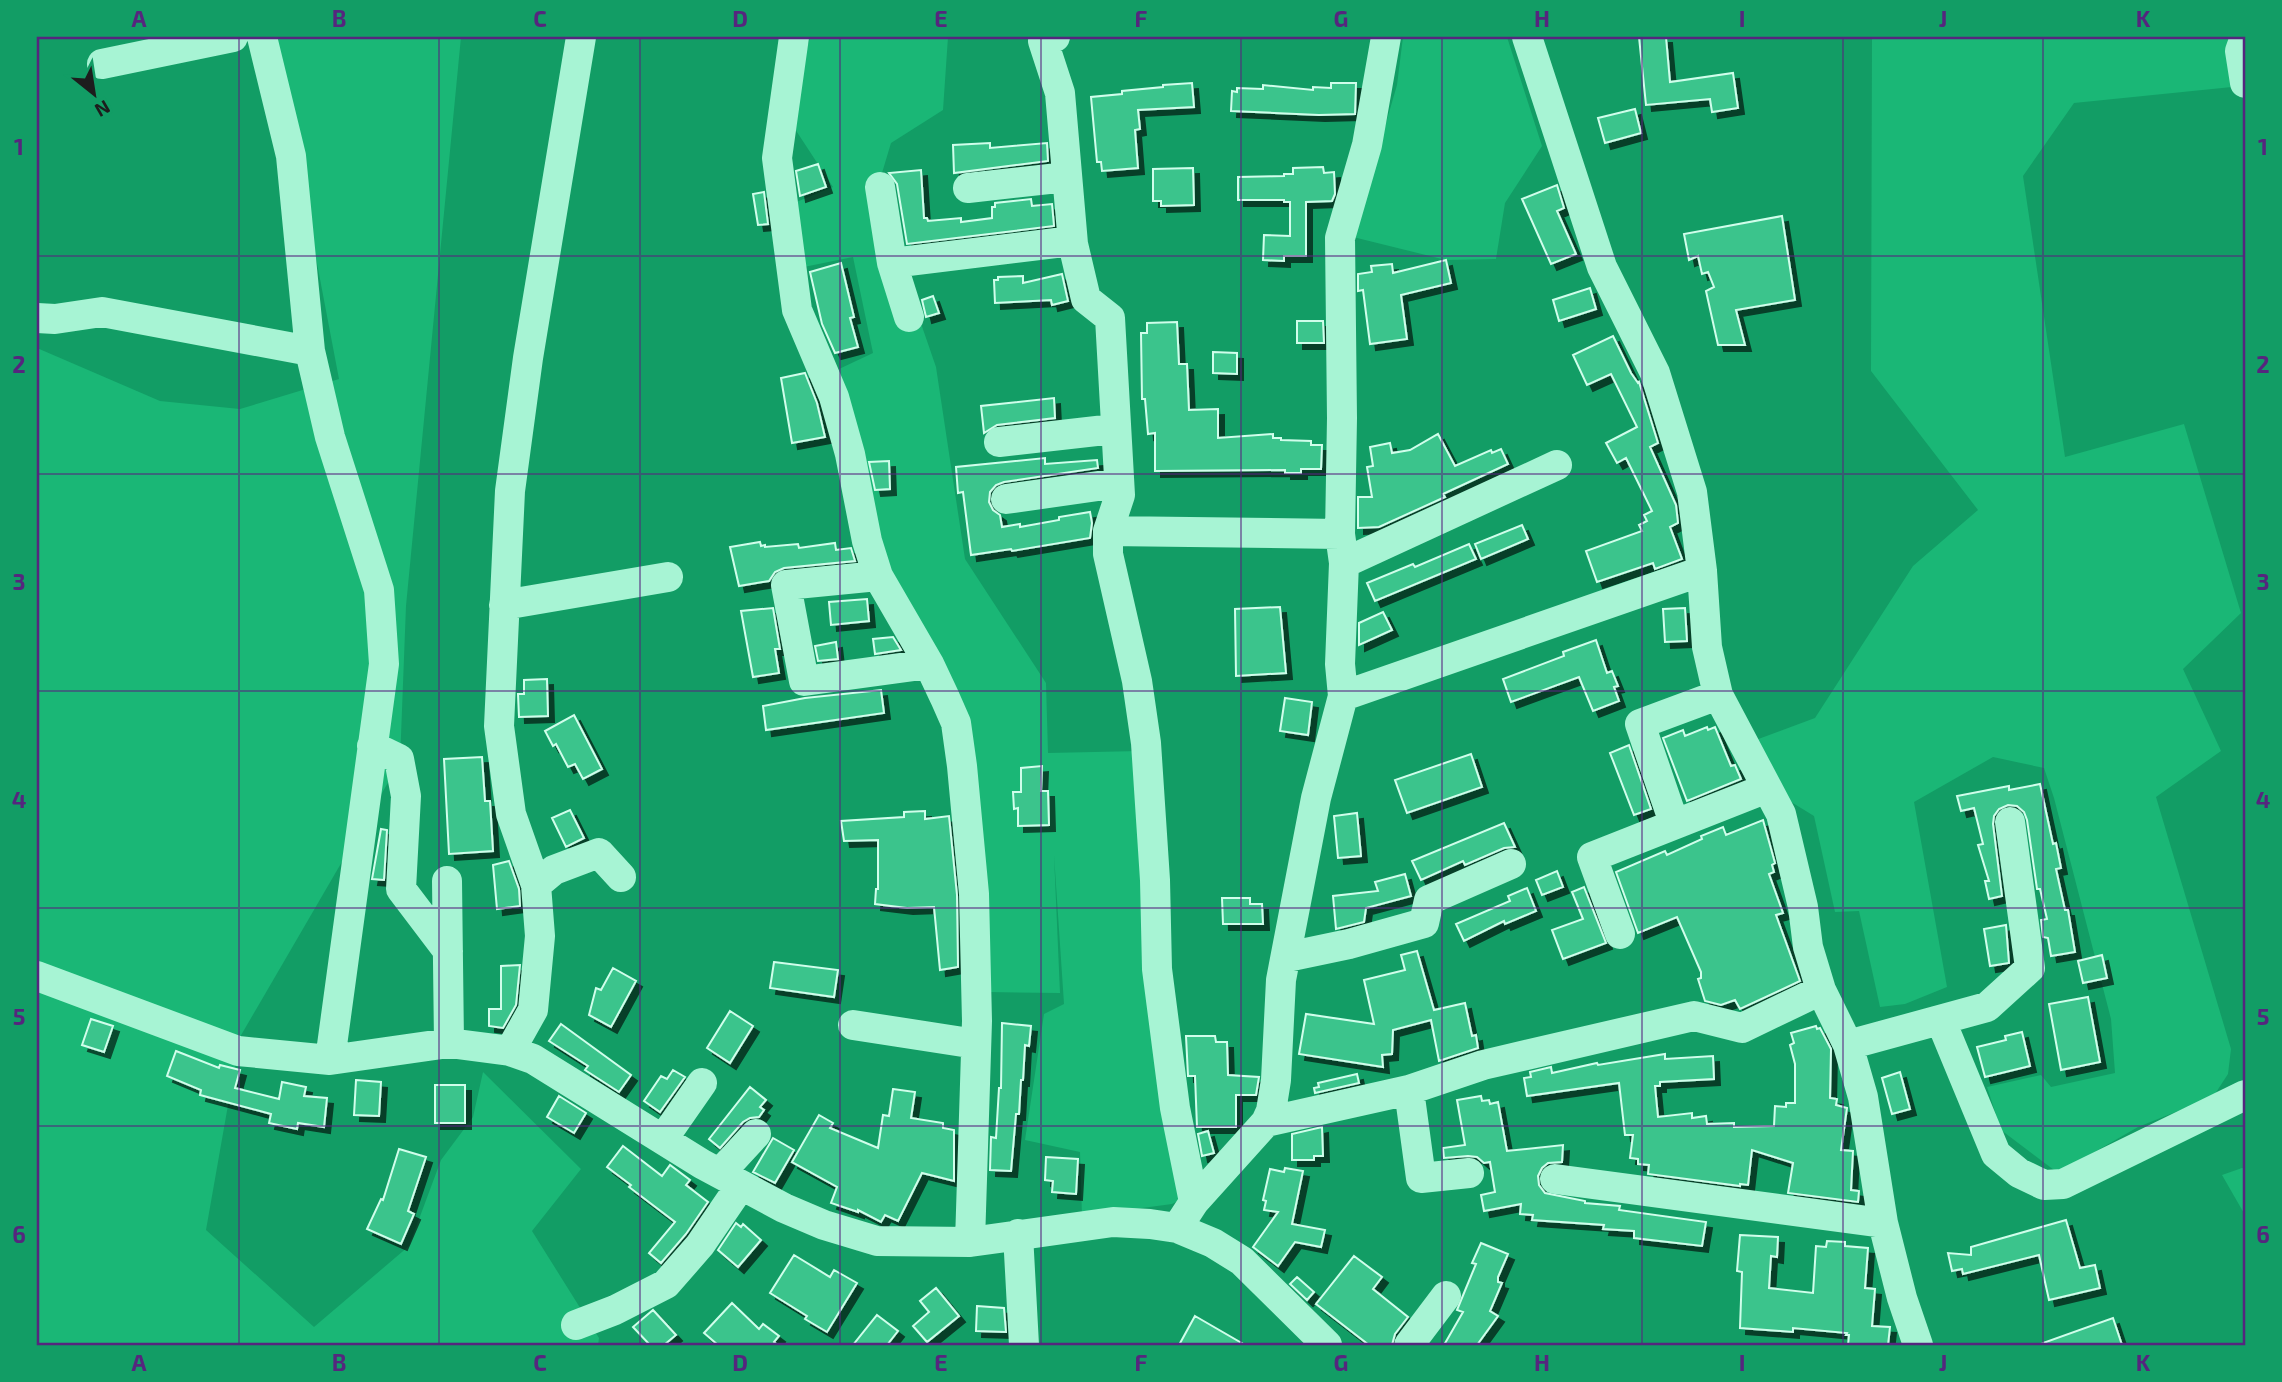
<svg xmlns="http://www.w3.org/2000/svg" width="2282" height="1382" font-family="'Exo 2',sans-serif">
	<defs>
		<filter id="shadow"><feDropShadow dx="6" dy="6" stdDeviation="0" flood-color="#0009"/></filter>
	</defs>
	<rect width="100%" height="100%" fill="#129d65"/>
	<path fill="#1ab776" d="M274 37H461L406 606 400 762 240 1037 206 1230 314 1327 409 1246 441 1160 473 1117 483 1072 581 1169 532 1231 599 1338 598 1345H37V348L160 401 240 409 339 379Z
		M810 37H948L943 110 891 143 876 193 936 367 965 559 1046 683 1048 753 1140 751 1182 1199 1172 1204 1082 1216 1080 1152 1025 1140 1044 1014 1064 1004 1054 855 1060 993 988 992 945 698 880 543 866 495 839 369 873 353 853 257 799 268 789 205 833 187 793 126 800 76Z
		M1403 37H1507L1542 146 1505 203 1496 259 1446 260 1353 237 1397 85Z
		M1872 37H2245L2232 87 2074 103 2023 176 2065 457 2184 424 2241 613 2183 669 2221 751 2156 797 2231 1049 2228 1074 2213 1097 2138 1127 2058 1173 2001 1130 1987 1087 2041 1075 2051 1087 2115 1073 2111 1019 2054 798 2044 768 1993 757 1914 802 1947 987 1905 1004 1880 1007 1859 911 1835 912 1814 816 1783 797 1753 741 1815 718 1913 566 1978 510 1871 371Z
		M2242 1168 2245 1169V1215L2222 1175Z"/>
	<path fill="#3bc48c" stroke="#d0feeb" stroke-width="2" filter="url(#shadow)" d="M1639 37H1666L1670 82 1733 73 1738 108 1712 112 1710 99 1646 105Z
		M1192 83 1194 107 1138 110 1140 129 1135 130 1138 168 1102 171 1101 162H1097L1091 97 1122 94V91L1163 87V85Z
		M1331 83H1356L1355 114 1319 115 1231 111 1232 91 1237 92V88L1263 89V85L1313 90V87L1331 88Z
		M1635 109 1641 133 1605 143 1598 118Z
		M990 143V148L1047 143 1048 161 954 173 953 145Z
		M818 164 826 187 800 196 796 171Z
		M1323 167 1324 173 1334 172 1335 194 1332 201 1306 202V256H1284V261L1263 260 1264 235 1290 236V202H1284V200H1238V177L1284 176V174H1293V168Z
		M1193 168 1194 205 1161 206V201H1153V169Z
		M921 170 924 218H927L928 221 961 218V222L992 218V207H995V203L1031 199 1032 206 1052 204 1054 226 907 244 897 184 889 173Z
		M1557 185 1564 208 1557 211 1576 254 1551 264 1522 199Z
		M764 192 768 224 758 225 753 194Z
		M1782 216 1795 300 1736 310 1745 345H1718L1706 291 1714 287 1708 272 1702 274 1698 256 1689 260 1684 234Z
		M1446 260 1451 283 1401 295 1407 339 1370 344 1363 290 1358 291V274L1372 272 1371 266 1392 264 1393 273Z
		M841 263 854 317 850 318 858 347 835 353 822 324 810 272Z
		M1062 274 1068 301 1052 305 1051 300 995 303 994 280H998V277L1023 276V283Z
		M1590 288 1596 309 1559 321 1553 300Z
		M933 296 939 313 926 317 922 300Z
		M1297 321H1323L1324 343H1297Z
		M1177 322 1179 364H1187L1189 410 1218 409V438L1273 434V438H1281V440L1311 441V445H1322L1321 469H1301V473H1285V470L1155 471V433L1148 434 1145 399H1142L1141 333H1147V323Z
		M1613 336 1631 373 1638 383 1639 382 1658 443 1650 447 1676 505 1678 523 1670 527 1682 559 1655 569 1653 563 1597 582 1586 551 1642 531 1639 525 1647 521 1644 515 1652 511 1626 458 1617 463 1606 443 1637 427 1611 374 1587 385 1573 355Z
		M1213 352 1237 353V374L1213 373Z
		M805 373 817 403 825 437 792 443 781 378Z
		M1054 398 1055 418 997 425 984 433 981 406Z
		M1438 434 1455 466 1491 450 1492 453 1501 449 1508 464 1443 494 1445 497 1379 527 1358 528V497H1372L1367 467 1373 466 1370 447 1390 443 1392 453 1410 450Z
		M1045 458V464L1097 460 1098 468 1004 482 996 485 990 492 989 502 993 510 1000 515 1002 527 1020 524V527L1059 520V517L1090 512 1092 523 1090 538 1012 551 1011 549 971 555 963 492 958 493 956 467Z
		M889 461 890 489 875 490 869 462Z
		M1522 525 1528 539 1481 559 1475 544Z
		M760 542 761 546 765 545V547L798 544 799 548 835 543 836 550 851 548 855 561 784 568 775 572 769 581 739 586 730 547Z
		M1469 544 1476 559 1375 601 1367 583 1413 564 1415 567Z
		M867 599 869 621 831 625 829 602Z
		M1280 607 1286 673 1236 676 1235 609Z
		M773 608 780 649H775L779 673 753 677 741 611Z
		M1685 608 1687 641 1665 642 1663 609Z
		M1383 612 1392 630 1359 645V623Z
		M893 637 901 650 875 654 873 639Z
		M1596 640 1607 673 1612 671 1618 686 1614 687 1619 701 1593 711 1579 677 1511 702 1503 679 1564 656 1563 652Z
		M836 642 838 659 818 661 815 646Z
		M547 679 548 716 519 717 518 694H524V680Z
		M881 690 884 713 766 730 763 706 805 698Z
		M1285 698 1312 702 1308 735 1280 731Z
		M574 715 602 769 583 779 575 764 568 767 556 744 553 746 545 731Z
		M1707 727 1708 730 1715 727 1731 766 1735 765 1741 779 1687 801 1663 738 1683 730 1685 736Z
		M1629 745 1651 809 1634 815 1610 753Z
		M1471 754 1482 787 1407 813 1395 780Z
		M482 757 485 801H490L493 851 449 854 444 759Z
		M1042 766 1041 791H1048L1049 825 1018 826V808L1014 809 1013 792H1021V768Z
		M2040 784 2053 844 2056 843 2061 868 2056 869 2065 910H2068L2075 952 2051 956 2048 938 2043 937 2041 920 2047 919 2040 889H2037L2027 820 2024 812 2017 806 2008 805 1999 809 1994 816 1993 824 2002 896 1989 899 1985 881H1989L1978 845 1983 844 1974 808 1961 811 1957 796 2009 786V790Z
		M570 810 584 838 566 847 552 818Z
		M925 811V819L949 816 957 895 958 967 940 970 934 907 907 908 875 904 876 889H878V840L844 841 841 821 904 817V812Z
		M1357 813 1361 856 1338 858 1334 816Z
		M1763 820 1775 863 1772 865 1774 872 1769 874 1783 913 1776 915 1800 981 1740 1009 1735 1000 1721 1005 1705 1001 1698 979 1701 978V972L1677 917 1638 933 1616 872 1665 851 1667 855 1702 839 1701 836 1723 827 1726 835Z
		M1504 823 1515 847 1504 848 1465 865 1463 861 1421 880 1412 861Z
		M381 829 387 830 384 880 372 879Z
		M509 861 519 889 520 906 497 909 493 865Z
		M1557 871 1563 887 1542 895 1536 880Z
		M1405 874 1411 896 1366 908 1364 922 1336 929 1333 896 1378 891 1375 882Z
		M1584 887 1606 943 1563 959 1552 930 1583 919 1572 892Z
		M1527 888 1536 911 1505 924 1504 921 1464 941 1456 924 1510 901 1508 896Z
		M1222 898H1250V904H1262L1263 924H1223Z
		M2006 925 2009 963 1990 966 1984 929Z
		M1417 951 1434 1010 1465 1003 1472 1036 1476 1035 1478 1048 1439 1061 1431 1020 1393 1030 1392 1054 1382 1055 1383 1067 1299 1054 1306 1014 1374 1024 1364 980 1405 970 1401 955Z
		M2102 955 2107 978 2083 983 2078 961Z
		M774 962 838 970 834 997 770 988Z
		M520 965 516 1005 503 1028 489 1026V1009H501V966Z
		M613 968 636 981 611 1027 589 1015 596 988 601 990Z
		M2088 997 2100 1062 2061 1070 2049 1004Z
		M730 1011 753 1026 730 1063 707 1048Z
		M91 1019 113 1026 104 1052 82 1045Z
		M1002 1023 1031 1026 1029 1046 1025 1045 1023 1080H1021L1019 1114H1016L1011 1171 990 1170 991 1137 996 1138 999 1088H1001Z
		M561 1024 631 1075 619 1092 585 1070 588 1066 549 1041Z
		M1816 1026 1817 1029 1820 1028 1831 1049 1830 1098 1837 1099 1836 1105 1847 1108 1841 1150 1853 1151 1851 1190 1859 1191 1858 1202 1788 1193 1793 1163 1752 1150 1748 1185 1740 1184V1186L1648 1174 1649 1165 1638 1164V1159L1630 1158 1633 1135H1625L1619 1083 1527 1096 1524 1078 1531 1077 1530 1072 1551 1067 1552 1073 1597 1063 1598 1065 1665 1054V1059L1713 1056 1714 1079 1660 1082V1086H1655L1658 1117 1692 1113V1118L1706 1116 1707 1124 1734 1123V1127L1774 1126 1775 1106 1786 1107V1103H1795V1064L1790 1045 1794 1043 1791 1033Z
		M2022 1032 2030 1066 1985 1077 1977 1047 2006 1040 2005 1036Z
		M1186 1036H1215L1216 1042H1227L1228 1075 1259 1077 1256 1095H1236V1127H1197L1195 1076H1188Z
		M176 1051 219 1068 220 1065 240 1070 235 1088 279 1099 282 1082 306 1087 304 1096 327 1098 324 1127 298 1123 297 1129 269 1123 271 1114 200 1095 201 1090 167 1076Z
		M673 1070 685 1077 660 1112 644 1101 661 1076 667 1079Z
		M1900 1072 1910 1109 1892 1114 1882 1078Z
		M1357 1074 1359 1083 1315 1093 1314 1088 1319 1087 1318 1083Z
		M356 1080 381 1082 379 1116 354 1115Z
		M435 1085H465V1123H435Z
		M750 1087 766 1100 760 1107 764 1110 759 1117 750 1118 743 1122 720 1148 709 1139Z
		M893 1089 915 1092 911 1118 943 1123V1128L954 1130V1181L922 1173 898 1221 885 1215 881 1222 858 1210V1212L831 1203 837 1187 792 1162 819 1115 833 1123 830 1128 878 1148 883 1115 889 1116Z
		M559 1096 586 1113 574 1133 547 1117Z
		M1481 1096 1482 1101 1489 1100 1490 1104 1498 1102 1507 1151 1563 1145 1562 1162 1548 1163 1542 1168 1538 1176 1539 1185 1545 1193 1585 1201V1203L1620 1206 1619 1210 1706 1222 1702 1246 1634 1238V1231L1603 1229 1604 1225 1532 1220 1533 1215 1520 1214 1521 1204 1484 1211 1481 1195 1495 1192 1490 1162 1484 1163 1477 1157 1468 1156 1444 1158 1443 1148 1465 1145 1457 1100Z
		M1322 1127 1323 1156H1314V1160H1292V1134Z
		M1208 1131 1214 1153 1202 1156 1198 1134Z
		M773 1138 794 1150 775 1183 753 1172Z
		M623 1146 662 1176 670 1165 690 1180 686 1185 708 1202 686 1234 661 1263 649 1253 675 1222 629 1187 631 1185 607 1167Z
		M399 1149 426 1157 408 1211 414 1214 401 1244 367 1229 381 1199 383 1200Z
		M1046 1157 1078 1159 1076 1194 1052 1192 1053 1181 1045 1180Z
		M1285 1168 1303 1171 1292 1224 1325 1230 1321 1247 1295 1242 1278 1266 1253 1247 1278 1212 1264 1210 1266 1201 1263 1200 1270 1169 1284 1172Z
		M2066 1220 2080 1268 2095 1265 2100 1288 2049 1300 2039 1255 1963 1274 1962 1269 1952 1271 1948 1253 1971 1255V1247Z
		M736 1223 741 1227 743 1224 761 1240 738 1267 718 1250Z
		M1740 1235 1778 1237 1777 1257 1771 1256 1769 1288 1813 1293 1816 1246 1826 1247 1827 1241 1845 1242V1246L1868 1248 1865 1288 1875 1289 1872 1326 1890 1327 1888 1345H1848L1849 1335H1846L1847 1333 1793 1328V1332L1740 1328 1742 1272 1737 1271Z
		M1481 1243 1508 1254 1498 1277V1282L1502 1283 1490 1311 1498 1316 1477 1345H1444L1463 1312 1457 1310 1476 1264 1472 1263Z
		M794 1255 830 1277 834 1270 857 1283 827 1332 805 1319 807 1316 770 1293Z
		M1354 1256 1382 1277 1373 1289 1408 1317 1395 1334 1392 1345H1369L1316 1304Z
		M1297 1277 1314 1292 1307 1300 1290 1284Z
		M936 1288 959 1316 927 1342 913 1326 929 1312 920 1301Z
		M732 1303 759 1329 763 1324 779 1336 774 1342 777 1345H718L704 1333Z
		M977 1306 1004 1308 1006 1332 976 1331Z
		M653 1310 676 1335 664 1345H650L633 1327Z
		M877 1315 898 1331 887 1345H853Z
		M1195 1316 1245 1345H1179Z
		M2113 1318 2122 1345H2044L2043 1343Z"/>
	<g fill="none" stroke-linecap="round" stroke-linejoin="round">
		<path stroke="#a7f4d4" stroke-width="30" d="M262 37 291 156 310 351 330 437 379 590 384 664 330 1060
			M794 37 777 158 797 310 834 397 850 454 867 541 878 576 929 664 945 698 956 723 962 766 974 894 977 1021 970 1242
			M1055 37 1043 41 1060 93 1073 244 1086 299 1110 318 1120 495 1108 531V554L1137 681 1146 743 1155 880 1157 969 1175 1108 1194 1202
			M1527 37 1602 267 1655 373 1692 492 1702 571 1707 647 1718 695 1781 814 1803 907 1808 947 1821 990 1848 1045 1863 1097 1883 1223 1902 1298 1918 1345
			M2245 37 2240 51 2245 83
			M102 64 233 37
			M880 187 892 263 909 317
			M968 188 1067 177
			M892 263 1072 241
			M37 318 55 319 102 312 310 351
			M999 442 1114 429
			M1006 499 1119 483
			M1108 531 1340 534
			M1344 563 1557 465
			M878 576 786 585 804 681 929 664
			M504 605 668 577
			M1343 696 1702 571
			M372 746 399 759 406 796 401 889 448 951
			M1674 823 1640 724 1718 695
			M447 881 449 1043
			M536 885 554 870 599 853 621 877
			M1620 934 1592 857 1767 788
			M1287 957 1349 944 1424 923 1429 900 1511 864
			M37 976 238 1051 330 1060 449 1043 510 1051 533 1059 702 1164 784 1208 824 1225 877 1241 970 1242 1113 1222 1150 1224 1177 1228 1213 1243 1242 1261 1327 1345
			M1941 1021 1996 1154 2019 1173 2044 1185 2063 1184 2245 1095
			M853 1025 976 1044
			M1848 1045 1987 1007 2030 968 2010 822
			M510 1051 533 1010 540 936 536 885 511 814 499 726 510 491 528 358 581 37
			M1409 1090 1421 1178 1469 1173
			M1266 1122 1409 1090 1483 1065 1694 1016 1742 1028 1821 990
			M663 1139 702 1083
			M720 1173 756 1134
			M1555 1179 1883 1223
			M1177 1228 1194 1202 1266 1122 1271 1111 1276 1080 1281 980 1316 798 1343 696 1340 664 1344 563 1340 534 1342 418 1340 238 1367 145 1386 37
			M1018 1234 1024 1345
			M576 1325 615 1310 666 1284 700 1245 741 1185
			M1409 1345 1446 1296"/>
	</g>
	<path fill="none" stroke="#55267e" stroke-width="2" stroke-opacity="0.55" d="M239 37V1345M439 37V1345M640 37V1345M840 37V1345M1041 37V1345M1241 37V1345M1442 37V1345M1642 37V1345M1843 37V1345M2043 37V1345M37 256H2245M37 474H2245M37 691H2245M37 908H2245M37 1126H2245"/>
	<rect width="2282" height="1382" fill="none" stroke="#129d65" stroke-width="77"/>
	<g transform="translate(94 94) rotate(150)" stroke="#129d65" stroke-width="5" paint-order="stroke">
	<path d="M0-5L12 26L0 18L-12 26Z" fill="#1d1d1d"/>
	<text y="-10" font-size="19" font-weight="bold" text-anchor="middle" fill="#1d1d1d">N</text>
	</g>
	<rect x="38" y="38" width="2206" height="1306" fill="none" stroke="#55267e" stroke-width="2.5"/>
	<g font-size="23" text-anchor="middle" font-weight="bold" fill="#55267e">
		<text x="139" y="27">A</text>
		<text x="339" y="27">B</text>
		<text x="540" y="27">C</text>
		<text x="740" y="27">D</text>
		<text x="941" y="27">E</text>
		<text x="1141" y="27">F</text>
		<text x="1341" y="27">G</text>
		<text x="1542" y="27">H</text>
		<text x="1742" y="27">I</text>
		<text x="1943" y="27">J</text>
		<text x="2143" y="27">K</text>
		<text x="19" y="155">1</text>
		<text x="2263" y="155">1</text>
		<text x="19" y="373">2</text>
		<text x="2263" y="373">2</text>
		<text x="19" y="590">3</text>
		<text x="2263" y="590">3</text>
		<text x="19" y="808">4</text>
		<text x="2263" y="808">4</text>
		<text x="19" y="1025">5</text>
		<text x="2263" y="1025">5</text>
		<text x="19" y="1243">6</text>
		<text x="2263" y="1243">6</text>
		<text x="139" y="1371">A</text>
		<text x="339" y="1371">B</text>
		<text x="540" y="1371">C</text>
		<text x="740" y="1371">D</text>
		<text x="941" y="1371">E</text>
		<text x="1141" y="1371">F</text>
		<text x="1341" y="1371">G</text>
		<text x="1542" y="1371">H</text>
		<text x="1742" y="1371">I</text>
		<text x="1943" y="1371">J</text>
		<text x="2143" y="1371">K</text>
	</g>
</svg>
